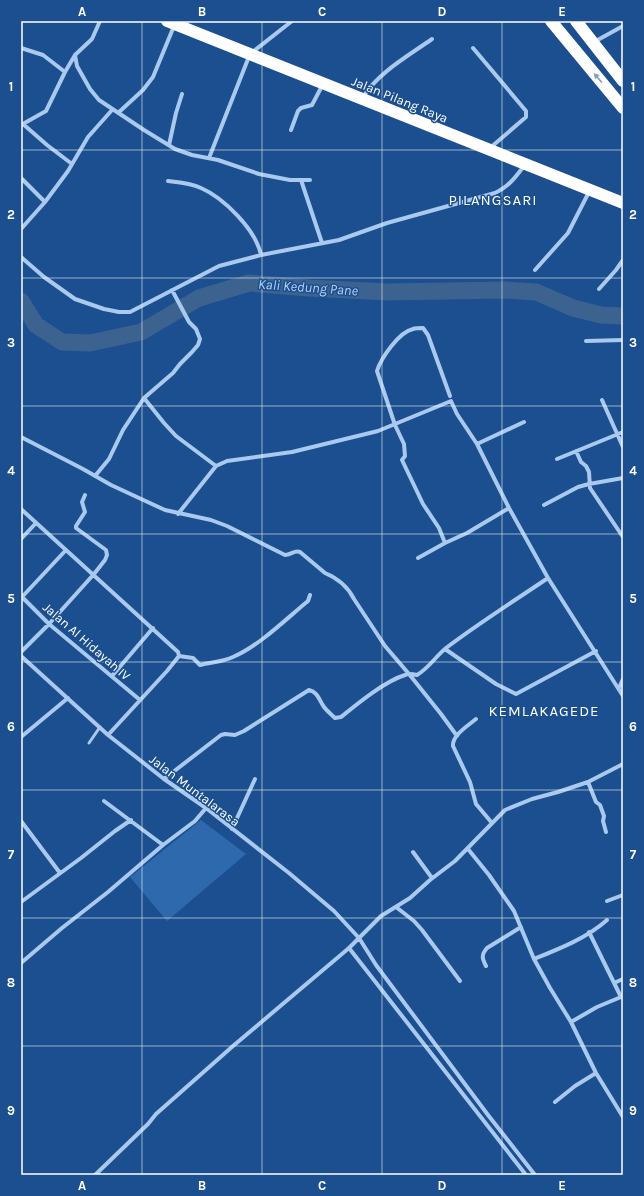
<svg xmlns="http://www.w3.org/2000/svg" width="644" height="1196" font-family="Karla,sans-serif">
	<rect width="100%" height="100%" fill="#1b4f8f"/>
	<path fill="#2e69ad" d="M201 820 246 854 167 921 130 877Z"/>
	<g fill="none" stroke-linecap="round" stroke-linejoin="round">
		<path stroke="#3c6290" stroke-width="17" d="M21 301 36 325 62 342 90 343 141 332 199 298 249 283 308 288 388 292 504 290 536 292 573 308 601 315 623 316"/>
		<path stroke="#a9c9ee" stroke-width="3" d="M89 743 100 727"/>
		<path stroke="#a9c9ee" stroke-width="4" d="M594 42 623 26
			M21 48 43 55 65 72
			M473 48 526 111V117L490 148
			M75 55 77 66 90 89 99 100 144 130 175 149 192 155 218 160 259 174 290 180H310
			M363 97C379 72 408 56 432 39
			M118 113 143 90 153 77 174 26
			M23 124 47 145 72 164
			M21 125 46 111 65 72 75 55 92 39 100 21
			M291 130 298 111 301 108 312 105 323 84
			M169 145 176 113 182 94
			M209 158 250 54 292 21
			M21 178 45 202
			M301 180 322 243
			M168 181C178 182 191 183 201 188 224 198 256 230 261 255
			M21 229 45 202 68 171 88 137 112 110
			M21 257 44 277 75 299 104 309 119 312H130L219 266 261 255 339 240 387 223 495 193C508 187 515 178 524 166
			M535 270 568 233 590 190
			M599 289 616 270 623 260
			M586 341 623 340
			M144 398 164 423 176 436 216 466
			M602 400 623 447
			M21 437 83 469 111 485 165 510 211 520 227 526 285 555C291 555 294 550 300 552L325 573C337 578 348 587 354 599L385 646 409 674 441 714 457 736
			M477 444 524 422
			M576 451 581 462 586 466 589 472 590 488 623 537
			M557 459 623 432
			M95 476 109 459 123 430 144 398 173 373 180 364 192 352 198 345 200 339 196 329 189 322 172 290
			M544 505 578 487 589 484 623 478
			M21 509 178 652 179 656 167 671 108 735
			M178 514 216 466 227 461 292 452 378 431 451 401 457 414 477 444 509 508 548 578 623 696
			M21 539 36 523
			M445 543 439 528 423 504 402 460 405 456 404 444 395 425 377 371C381 358 399 332 413 329 416 328 420 328 423 328L428 335 450 396
			M418 558 445 543 467 533 509 508
			M21 596 49 624 140 700
			M22 597 66 550
			M445 649 496 684 516 694 596 651
			M21 652 49 624 94 574 105 560 107 555 106 550 76 528V526L85 512 82 502 85 495
			M21 656 108 735 164 779 206 808 289 873 334 911 359 938 376 965 488 1115 535 1175
			M179 656 193 658 200 665C211 662 223 662 233 657 259 646 286 619 308 601L310 595
			M112 676 153 628
			M619 688 623 679
			M476 719C469 725 452 735 453 746L470 782 476 804 492 823
			M21 737 68 698
			M164 779 221 735 225 734 235 735 244 731 309 690C318 692 319 700 324 707 327 711 331 714 335 718L341 717C357 704 385 681 405 675 409 673 413 674 417 675 429 668 436 656 446 648 479 623 514 601 548 578
			M588 782 596 802 600 805 604 816 603 821 606 832
			M104 801 163 845
			M21 821 60 873
			M232 829 255 779
			M468 849 489 875 514 911 534 959 550 988 571 1022 596 1073 623 1117
			M413 852 432 878
			M607 901 623 895
			M21 902 81 858 115 831 131 820
			M396 907 414 921 422 930 460 981
			M589 932 621 997 623 998
			M534 959C559 949 587 938 607 920
			M21 963 62 928 108 892 163 845 195 821 206 808
			M486 966C482 958 481 955 487 948L521 927
			M614 983 623 979
			M571 1022 597 1007 621 997
			M555 1102 575 1086 596 1073
			M95 1175 148 1124 156 1114 233 1046 349 948
			M526 1175 349 948 381 916 410 898 430 880 455 861 505 810 532 799 558 792 588 782 623 764"/>
		<path stroke="#fff" stroke-width="12" d="M167 21 623 203
			M551 21 623 108
			M576 21 623 81"/>
	</g>
	<defs><path id="oneway-solid" d="M-6-.8H1V-3.2L6.5 0L1 3.2V.8H-6Z"/></defs>
	<use fill="#829ec1" href="#oneway-solid" transform="translate(598 78) rotate(-130)"/>
	<path fill="none" stroke="#fff" stroke-width="1" stroke-opacity="0.55" d="M142 21V1175M262 21V1175M382 21V1175M502 21V1175M21 150H623M21 278H623M21 406H623M21 534H623M21 662H623M21 790H623M21 918H623M21 1046H623"/>
	<g text-anchor="middle" stroke-width="3" stroke-linejoin="round" paint-order="stroke">
		<g font-size="13" fill="#fff" stroke="#1b4f8f">
			<text transform="translate(400 99) rotate(22)" y="5">Jalan Pilang Raya</text>
			<text transform="translate(87 641) rotate(41)" y="5">Jalan Al Hidayah IV</text>
			<text transform="translate(195 790) rotate(37)" y="5">Jalan Muntalarasa</text>
		</g>
		<g font-size="14" font-style="italic" fill="#b5d3f5" stroke="#1b4f8f">
			<text transform="translate(308 287) rotate(4)" y="5">Kali Kedung Pane</text>
		</g>
		<g font-size="15" letter-spacing="1" fill="#fff" stroke="#1b4f8f">
			<text x="493" y="205">PILANGSARI</text>
			<text x="544" y="716">KEMLAKAGEDE</text>
		</g>
	</g>
	<rect width="644" height="1196" fill="none" stroke="#1b4f8f" stroke-width="44"/>
	<rect x="22" y="22" width="600" height="1152" fill="none" stroke="#fff" stroke-width="1.5"/>
	<g font-size="13" text-anchor="middle" font-weight="bold" fill="#fff">
		<text x="82" y="16">A</text>
		<text x="202" y="16">B</text>
		<text x="322" y="16">C</text>
		<text x="442" y="16">D</text>
		<text x="562" y="16">E</text>
		<text x="11" y="91">1</text>
		<text x="633" y="91">1</text>
		<text x="11" y="219">2</text>
		<text x="633" y="219">2</text>
		<text x="11" y="347">3</text>
		<text x="633" y="347">3</text>
		<text x="11" y="475">4</text>
		<text x="633" y="475">4</text>
		<text x="11" y="603">5</text>
		<text x="633" y="603">5</text>
		<text x="11" y="731">6</text>
		<text x="633" y="731">6</text>
		<text x="11" y="859">7</text>
		<text x="633" y="859">7</text>
		<text x="11" y="987">8</text>
		<text x="633" y="987">8</text>
		<text x="11" y="1115">9</text>
		<text x="633" y="1115">9</text>
		<text x="82" y="1190">A</text>
		<text x="202" y="1190">B</text>
		<text x="322" y="1190">C</text>
		<text x="442" y="1190">D</text>
		<text x="562" y="1190">E</text>
	</g>
</svg>
